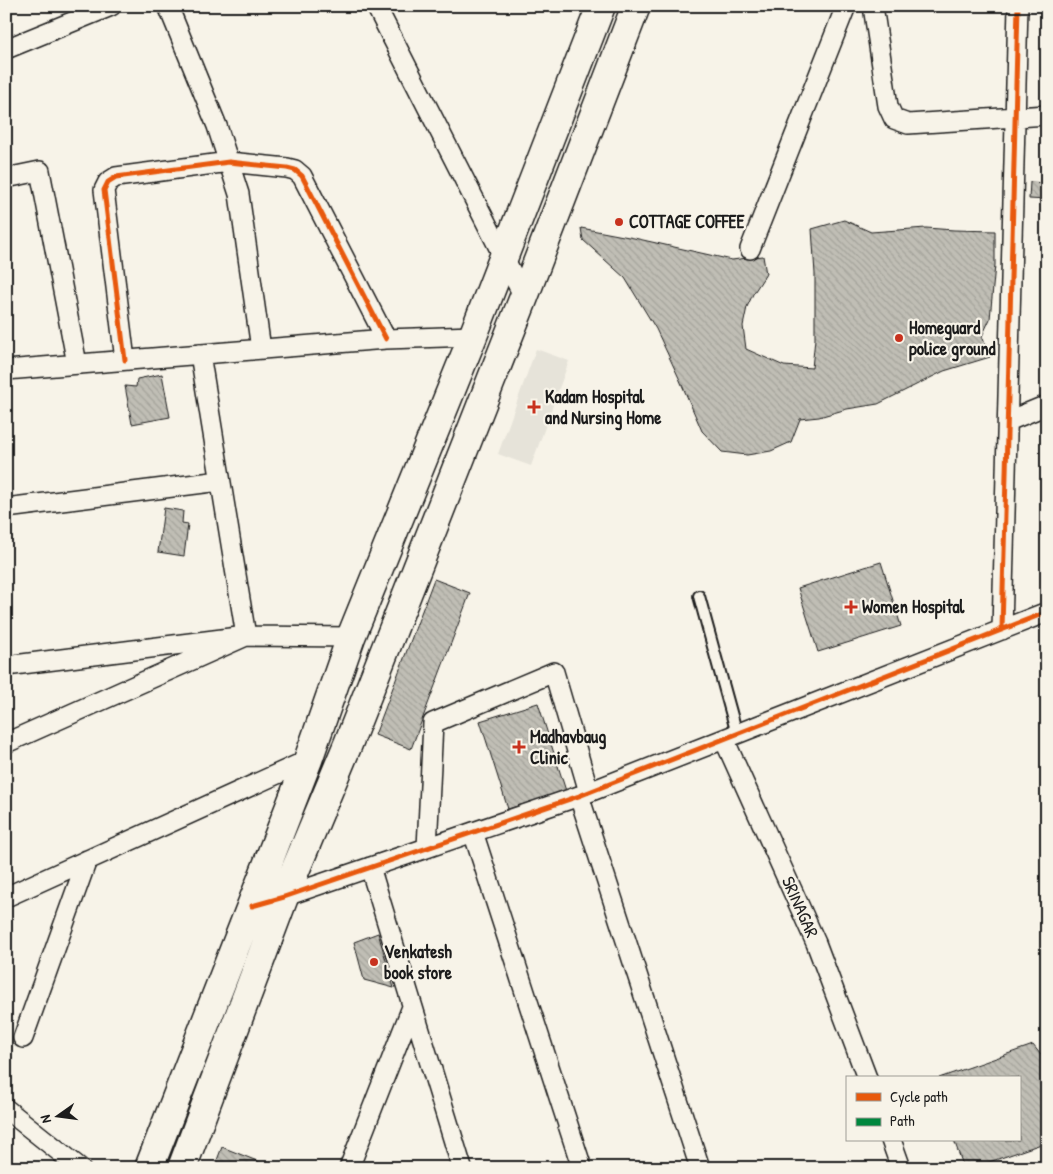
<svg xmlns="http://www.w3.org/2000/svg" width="1053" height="1174" font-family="'Patrick Hand',sans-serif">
	<defs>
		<pattern id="building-back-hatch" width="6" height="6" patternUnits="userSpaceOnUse" patternTransform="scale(1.25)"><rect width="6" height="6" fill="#c0beb5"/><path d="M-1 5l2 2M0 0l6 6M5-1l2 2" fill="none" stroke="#a4a39b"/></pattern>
	</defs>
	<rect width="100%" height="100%" fill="#f7f3e8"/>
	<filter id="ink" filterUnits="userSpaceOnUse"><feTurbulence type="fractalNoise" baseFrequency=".02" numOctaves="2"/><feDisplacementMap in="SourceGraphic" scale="10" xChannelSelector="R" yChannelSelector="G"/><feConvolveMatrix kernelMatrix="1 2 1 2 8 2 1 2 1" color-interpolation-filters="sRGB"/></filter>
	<g filter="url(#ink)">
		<path fill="#e6e3d9" d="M536 349 569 361 531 466 498 454Z"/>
		<path fill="url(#building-back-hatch)" stroke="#1c1c1c" d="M1030 182 1047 183V200L1029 199Z
			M844 220 871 232 926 228 954 230 995 231V265L990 319 982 336 990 357 944 371 878 404 847 409 819 417 800 419 791 442 771 451 747 455 722 452 702 431 679 378 656 329 625 278 583 240 581 228 634 238 732 260 763 256 766 274 753 294 747 307 743 326 746 349 784 366 812 368 815 339V274L812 229Z
			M162 374 170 417 132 424 125 386 136 387 137 379Z
			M164 508 183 511 182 523 188 524 184 556 158 552Z
			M881 562 901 626 818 652 798 588Z
			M434 579 470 593 411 749 375 735Z
			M538 703 566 791 508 809 480 721Z
			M378 933 394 988 364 980 354 942Z
			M1033 1045 1041 1055 1047 1053V1142L972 1168H964L954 1140H1019V1078H939Z
			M222 1147 272 1167 271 1168H214Z"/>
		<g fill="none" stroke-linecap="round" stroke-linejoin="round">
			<defs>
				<path id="lane" d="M699 596 737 734"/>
				<path id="street" d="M168 6 217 126 239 194 261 349
					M376 6 524 297
					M873 6 888 106 894 119 908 124 1047 115
					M6 49 111 6
					M6 178 40 171 77 364
					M750 249 846 6
					M125 360 104 190 108 182 116 177 229 162 287 168 295 170 302 176 386 339
					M6 370 386 339 473 336
					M1008 421 1047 405
					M6 508 220 481
					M1002 630 1018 6
					M6 666 246 636 351 637
					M724 739 816 943 867 1078
					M6 743 246 636 200 354
					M579 796 700 1168
					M473 832 582 1168
					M427 848 433 723 554 672 589 792
					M370 867 462 1168
					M6 897 308 760
					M277 899 579 796 1047 612
					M23 1038 87 860
					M6 1109 80 1168
					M891 1140 901 1168
					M349 1168 412 1007"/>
				<path id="secondary" d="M149 1168 308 760 351 637 473 336 601 6
					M182 1168 284 897 348 744 524 297 636 6"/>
			</defs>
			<use href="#lane" stroke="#1c1c1c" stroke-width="14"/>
			<use href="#street" stroke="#1c1c1c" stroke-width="22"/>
			<use href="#secondary" stroke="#1c1c1c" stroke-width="31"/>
			<use href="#lane" stroke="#f7f3e8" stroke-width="10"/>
			<use href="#street" stroke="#f7f3e8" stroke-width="19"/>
			<use href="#secondary" stroke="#f7f3e8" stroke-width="28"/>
			<path stroke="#00873e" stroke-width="4" stroke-dasharray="8 4" stroke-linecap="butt" d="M378 10 380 6"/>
			<defs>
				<path id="cycleway" d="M125 360 104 190 108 182 116 177 229 162 287 168 295 170 302 176 386 339
					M1002 630 1018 6
					M252 906 284 897 579 796 1047 612"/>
			</defs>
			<use href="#cycleway" stroke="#f7f3e8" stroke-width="8"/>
			<use href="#cycleway" stroke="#e8590c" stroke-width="5"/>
		</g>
	</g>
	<g fill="#c8321e" stroke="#f7f3e8" stroke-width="2">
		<circle cx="619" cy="222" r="5"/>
		<circle cx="899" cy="338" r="5"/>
		<path d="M531.5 399.5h5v5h5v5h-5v5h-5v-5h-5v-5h5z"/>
		<path d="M848.5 599.5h5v5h5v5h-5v5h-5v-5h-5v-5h5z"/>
		<path d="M516.5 739.5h5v5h5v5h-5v5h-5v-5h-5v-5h5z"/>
		<circle cx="374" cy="962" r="5"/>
	</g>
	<g text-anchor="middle" stroke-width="4.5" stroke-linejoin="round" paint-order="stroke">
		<g font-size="18" font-weight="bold" fill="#1c1c1c" stroke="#f7f3e8" text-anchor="start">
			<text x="629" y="228">COTTAGE COFFEE</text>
			<text x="909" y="334">Homeguard<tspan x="909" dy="21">police ground</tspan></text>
			<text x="545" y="403">Kadam Hospital<tspan x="545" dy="21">and Nursing Home</tspan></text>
			<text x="862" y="613">Women Hospital</text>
			<text x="530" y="743">Madhavbaug<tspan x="530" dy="21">Clinic</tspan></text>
			<text x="384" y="958">Venkatesh<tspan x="384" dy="21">book store</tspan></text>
		</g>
		<g font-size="18" fill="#1c1c1c" stroke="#f7f3e8">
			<text transform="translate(800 907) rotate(66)" y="6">SRINAGAR</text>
		</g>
	</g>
	<rect width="1053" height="1174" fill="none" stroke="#f7f3e8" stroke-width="25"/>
	<rect x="12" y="12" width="1028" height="1149" fill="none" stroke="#1c1c1c" stroke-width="2" filter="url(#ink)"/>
	<rect x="846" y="1076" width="175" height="65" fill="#f7f3e8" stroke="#9f9d96"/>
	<rect x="856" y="1093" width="25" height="8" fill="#e8590c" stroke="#9f9d96"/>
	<text x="890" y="1102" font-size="15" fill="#1c1c1c">Cycle path</text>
	<rect x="856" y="1118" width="25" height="8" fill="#00873e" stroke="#9f9d96"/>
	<text x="890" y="1126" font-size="15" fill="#1c1c1c">Path</text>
	<g transform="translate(58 1116) rotate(256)" stroke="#f7f3e8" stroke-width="4" paint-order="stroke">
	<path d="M0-4L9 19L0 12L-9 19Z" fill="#1c1c1c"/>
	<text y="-8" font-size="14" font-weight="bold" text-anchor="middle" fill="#1c1c1c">N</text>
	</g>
</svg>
